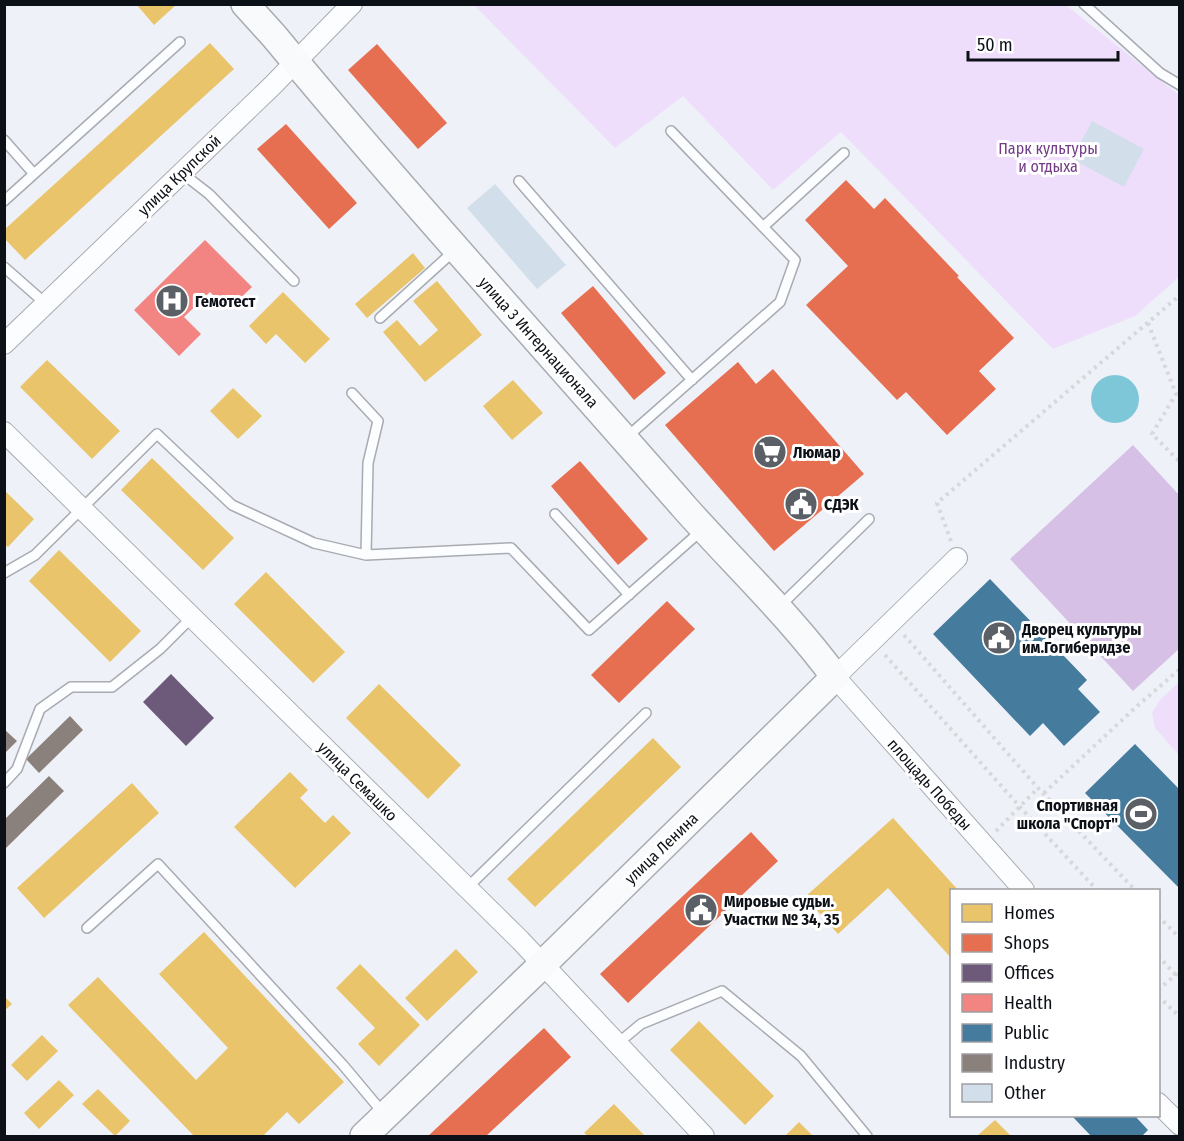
<svg xmlns="http://www.w3.org/2000/svg" width="1184" height="1141" font-family="'Fira Sans Condensed',sans-serif">
	<rect width="100%" height="100%" fill="#eef1f8"/>
	<path fill="#efdefb" d="M474 5H1066L1179 95V277L1135 316 1053 349 841 132 773 190 683 96 615 148Z
		M1179 682V755L1155 728 1152 713 1160 700Z"/>
	<path fill="#d6c0e5" d="M1133 445 1179 495 1180 648 1133 691 1010 559Z"/>
	<path fill="#7ec7d9" d="M1091 399a24 24 0 1 1 48 0a24 24 0 1 1-48 0Z"/>
	<path fill="#e9c46a" d="M136 4H177L154 25Z
		M210 43 234 69 25 260 4 238V230Z
		M413 253 425 268 367 318 355 304Z
		M437 281 482 335 425 382 383 332 397 320 420 346 438 330 413 301Z
		M283 292 330 339 305 363 276 334 266 344 249 326Z
		M47 360 120 431 92 459 20 387Z
		M513 380 543 413 512 440 483 406Z
		M233 388 262 416 238 439 210 411Z
		M152 458 234 538 203 570 121 490Z
		M4 490 34 519 8 547 4 544Z
		M59 550 141 631 110 662 29 581Z
		M266 572 345 652 313 683 234 604Z
		M379 684 461 765 428 799 346 718Z
		M653 738 681 767 535 907 507 879Z
		M290 772 308 790 300 798 325 823 333 815 351 833 295 888 234 827Z
		M132 783 159 813 44 918 17 888Z
		M893 818 958 890H952V959L888 888 838 934 805 897Z
		M204 932 344 1082 299 1124 287 1112 263 1136H194L68 1005 98 977 196 1080 228 1048 159 974Z
		M456 949 478 972 427 1021 405 998Z
		M360 964 420 1025 379 1066 358 1044 375 1028 336 988Z
		M4 996 12 1004 4 1011Z
		M699 1021 774 1096 745 1125 670 1050Z
		M42 1035 58 1051 27 1081 11 1065Z
		M59 1080 74 1095 39 1129 24 1113Z
		M98 1089 130 1121 115 1136 82 1104Z
		M614 1104 645 1136H588L584 1133Z
		M995 1120 1011 1136H977Z
		M799 1122 813 1136H785Z"/>
	<path fill="#e76f51" d="M377 44 447 123 418 149 348 70Z
		M286 124 357 203 329 229 257 149Z
		M846 180 874 209 885 198 959 276 957 277 1014 338 979 371 996 389 947 435 906 392 897 400 806 305 848 266 805 220Z
		M593 286 666 373 634 400 561 313Z
		M738 362 756 384 773 369 864 474 774 551 665 425Z
		M580 461 648 539 618 565 551 486Z
		M667 601 695 629 619 703 591 675Z
		M751 832 778 861 628 1003 600 974Z
		M544 1028 571 1057 486 1136H428Z"/>
	<path fill="#6d597a" d="M171 674 214 718 186 746 143 702Z"/>
	<path fill="#f28482" d="M205 240 252 287 228 310 210 292 184 317 201 334 179 356 134 310Z"/>
	<path fill="#457b9d" d="M990 579 1087 680 1078 689 1100 712 1064 746 1043 723 1030 736 933 634Z
		M1135 744 1180 790V889L1085 793Z
		M1072 1116H1135L1148 1130 1142 1136H1091Z"/>
	<path fill="#8a817c" d="M70 716 83 730 39 773 26 759Z
		M4 729 17 741 4 754Z
		M49 776 64 791 4 850V820Z"/>
	<path fill="#d2dfea" d="M1092 121 1144 149 1124 187 1072 159Z
		M495 184 566 265 537 289 467 208Z"/>
	<g fill="none" stroke-linecap="round" stroke-linejoin="round">
		<defs>
			<path id="lane" d="M1084 4 1160 73 1180 85
				M4 140 34 174
				M182 173 209 194 294 281
				M519 181 692 380
				M4 201 180 42
				M763 227 844 153
				M4 267 46 304
				M380 318 454 251
				M352 393 378 421 368 463 366 555
				M627 437 780 302 795 260 671 131
				M555 514 629 595
				M4 573 35 555 157 434 232 505 314 543 366 555 511 548 589 630 702 530
				M779 607 869 519
				M4 783 17 769 40 709 71 687H112L160 649 192 617
				M467 888 646 713
				M87 928 158 864 343 1065 384 1114
				M617 1044 641 1024 722 991 801 1056 867 1136"/>
			<path id="street" d="M4 344 272 86 352 4
				M4 432 520 940 704 1136
				M957 558 835 677 1024 890
				M1158 1103 1180 1125"/>
			<path id="secondary" d="M245 4 274 36C407 197 548 351 685 508 735 564 791 617 835 677L543 964 364 1136"/>
		</defs>
		<use href="#lane" stroke="#a8abb2" stroke-width="12"/>
		<use href="#street" stroke="#a8abb2" stroke-width="22"/>
		<use href="#secondary" stroke="#a8abb2" stroke-width="30"/>
		<path stroke="#d6d8d9" stroke-width="4" stroke-dasharray="3 4.5" stroke-linecap="butt" d="M1148 323 1176 394 1152 434 1180 462
			M951 541 937 503 1180 295
			M904 635 1038 788 1135 890
			M885 655 1020 807 1097 890
			M1044 793 1136 707 1180 669
			M996 831 1038 788
			M1158 916 1180 938
			M1158 956 1176 975
			M1158 990 1180 971
			M1158 996 1180 1017"/>
		<use href="#lane" stroke="#fcfdfe" stroke-width="9"/>
		<use href="#street" stroke="#fcfdfe" stroke-width="20"/>
		<use href="#secondary" stroke="#f9fafc" stroke-width="27"/>
	</g>
	<defs>
		<symbol id="hospital-disc" viewBox="-11 -11 22 22"><circle r="9.5" fill="#5b5f66" stroke="#fff"/><path d="M-5-5h3v3.5h4V-5h3V5h-3V1.5h-4V5h-3Z" fill="#fff"/></symbol>
		<symbol id="supermarket-disc" viewBox="-11 -11 22 22"><circle r="9.5" fill="#5b5f66" stroke="#fff"/><path d="M-6-5.5h2.5l.6 2H6L4.5 2H-2.5L-4.4-4H-6ZM-1.5 3.2a1.3 1.3 0 1 0 .1 0ZM3 3.2a1.3 1.3 0 1 0 .1 0Z" fill="#fff"/></symbol>
		<symbol id="civic-disc" viewBox="-11 -11 22 22"><circle r="9.5" fill="#5b5f66" stroke="#fff"/><path d="M-.6-6.5H3V-4.5H.6V-3L4-1V1h2V6H-6V1h2V-1L-.6-3ZM-1.2 2.5V6h2.4V2.5Z" fill="#fff"/></symbol>
		<symbol id="stadium-disc" viewBox="-11 -11 22 22"><circle r="9.5" fill="#5b5f66" stroke="#fff"/><path d="M0-5a6.5 5 0 1 0 0 10a6.5 5 0 1 0 0-10ZM-3.5-1.8h7v3.6h-7Z" fill="#fff"/></symbol>
	</defs>
	<g fill-rule="evenodd">
		<use href="#hospital-disc" x="153" y="282" width="38" height="38"/>
		<use href="#supermarket-disc" x="751" y="433" width="38" height="38"/>
		<use href="#civic-disc" x="782" y="485" width="38" height="38"/>
		<use href="#civic-disc" x="980" y="619" width="38" height="38"/>
		<use href="#stadium-disc" x="1122" y="795" width="38" height="38"/>
		<use href="#civic-disc" x="682" y="891" width="38" height="38"/>
	</g>
	<g text-anchor="middle" stroke-width="6" stroke-linejoin="round" paint-order="stroke">
		<g font-size="16" fill="#723c87" stroke="#fff">
			<text x="1048" y="154">Парк культуры<tspan x="1048" dy="18">и отдыха</tspan></text>
		</g>
		<g font-size="16" fill="#0c1017" stroke="#fff">
			<text transform="translate(179 175) rotate(-44)" y="6">улица Крупской</text>
			<text transform="translate(539 342) rotate(48)" y="6">улица 3 Интернационала</text>
			<text transform="translate(358 781) rotate(45)" y="6">улица Семашко</text>
			<text transform="translate(930 784) rotate(48)" y="6">площадь Победы</text>
			<text transform="translate(661 848) rotate(-44)" y="6">улица Ленина</text>
		</g>
		<g font-size="16" font-weight="bold" fill="#0c1017" stroke="#fff" text-anchor="start">
			<text x="195" y="307">Гемотест</text>
			<text x="793" y="458">Люмар</text>
			<text x="824" y="510">СДЭК</text>
			<text x="1022" y="635">Дворец культуры<tspan x="1022" dy="18">им.Гогиберидзе</tspan></text>
			<text x="1118" y="811" text-anchor="end">Спортивная<tspan x="1118" dy="18">школа "Спорт"</tspan></text>
			<text x="724" y="907">Мировые судьи.<tspan x="724" dy="18">Участки № 34, 35</tspan></text>
		</g>
	</g>
	<rect width="1184" height="1141" fill="none" stroke="#0c1017" stroke-width="12"/>
	<rect x="950" y="889" width="210" height="228" fill="#ffffff" stroke="#9e9fa2" stroke-width="1.5"/>
	<rect x="962" y="904" width="30" height="18" fill="#e9c46a" stroke="#9e9fa2" stroke-width="1.5"/>
	<text x="1004" y="919" font-size="18" fill="#0c1017">Homes</text>
	<rect x="962" y="934" width="30" height="18" fill="#e76f51" stroke="#9e9fa2" stroke-width="1.5"/>
	<text x="1004" y="949" font-size="18" fill="#0c1017">Shops</text>
	<rect x="962" y="964" width="30" height="18" fill="#6d597a" stroke="#9e9fa2" stroke-width="1.5"/>
	<text x="1004" y="979" font-size="18" fill="#0c1017">Offices</text>
	<rect x="962" y="994" width="30" height="18" fill="#f28482" stroke="#9e9fa2" stroke-width="1.5"/>
	<text x="1004" y="1009" font-size="18" fill="#0c1017">Health</text>
	<rect x="962" y="1024" width="30" height="18" fill="#457b9d" stroke="#9e9fa2" stroke-width="1.5"/>
	<text x="1004" y="1039" font-size="18" fill="#0c1017">Public</text>
	<rect x="962" y="1054" width="30" height="18" fill="#8a817c" stroke="#9e9fa2" stroke-width="1.5"/>
	<text x="1004" y="1069" font-size="18" fill="#0c1017">Industry</text>
	<rect x="962" y="1084" width="30" height="18" fill="#d2dfea" stroke="#9e9fa2" stroke-width="1.5"/>
	<text x="1004" y="1099" font-size="18" fill="#0c1017">Other</text>
	<path d="M968 51v9h150v-9" fill="none" stroke="#0c1017" stroke-width="3"/>
	<text x="977" y="51" font-size="18" fill="#0c1017" stroke="#ffffff" stroke-width="4.5" paint-order="stroke">50 m</text>
</svg>
